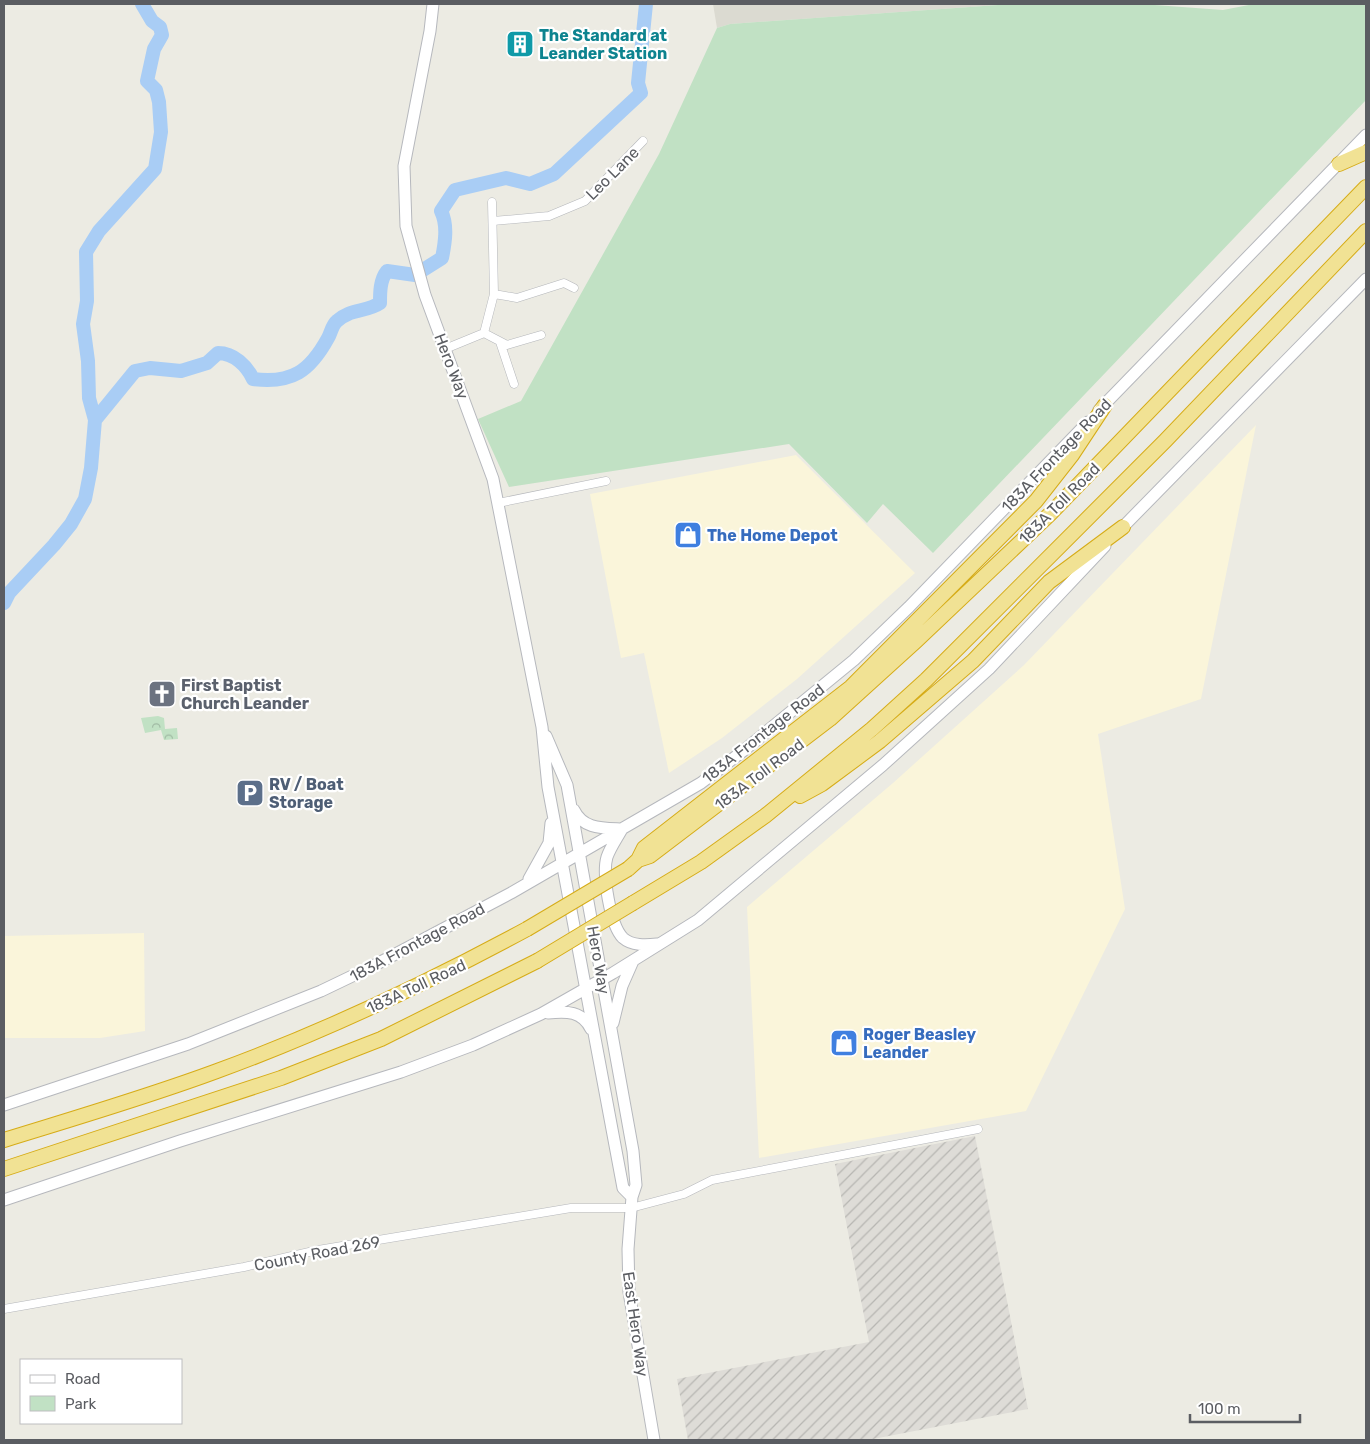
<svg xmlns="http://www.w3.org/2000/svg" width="1370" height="1444" font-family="Rubik,sans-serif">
	<defs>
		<pattern id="industrial-furrows" width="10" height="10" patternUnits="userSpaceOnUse" patternTransform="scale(1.25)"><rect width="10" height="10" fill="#dedcd7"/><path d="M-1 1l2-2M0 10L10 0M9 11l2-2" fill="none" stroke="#b7b6b2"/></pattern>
		<pattern id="park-crowns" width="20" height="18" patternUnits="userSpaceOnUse" patternTransform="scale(1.25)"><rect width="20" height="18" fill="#c1e1c4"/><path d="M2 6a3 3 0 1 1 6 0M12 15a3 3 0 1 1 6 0" fill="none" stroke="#a0baa3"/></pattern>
	</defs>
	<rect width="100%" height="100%" fill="#ecebe3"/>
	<path fill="#faf5da" d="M1256 425 1201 699 1098 734 1125 909 1026 1111 759 1158 747 907 893 783 1024 665Z
		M796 455 915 573 797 679 722 738 669 773 644 653 621 658 590 494Z
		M144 933 145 1031 100 1038H4V936Z"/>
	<path fill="url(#industrial-furrows)" d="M975 1136 1028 1409 868 1440H688L677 1379 869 1342 835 1164Z"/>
	<path fill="#dbdad1" d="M713 4H1012L730 24 717 28Z"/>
	<path fill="#c1e1c4" d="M1012 4H1141L1223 10 1254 4H1366V100L933 553 883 504 867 523 789 444 509 487 478 419 521 401 659 154 717 28 730 24Z"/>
	<path fill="url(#park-crowns)" d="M158 716 164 718 165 729 177 728 178 739 164 740 161 730 145 733 141 718Z"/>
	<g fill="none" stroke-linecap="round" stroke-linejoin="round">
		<path stroke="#a9cdf5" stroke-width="14" d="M95 420 135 371 150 368 181 371 207 363 218 353C234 353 247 366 253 379 292 384 310 371 328 338 331 333 332 325 337 321 349 309 367 312 380 303 380 292 380 280 387 271L415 275 442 258C445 243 448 225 441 211L455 190 506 178 530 184 554 174 641 93 638 83 646 4
			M4 603 9 593 54 545 71 524 85 499 91 468 95 420 89 398 88 361 83 324 87 301 86 252 99 231 155 169 161 132 159 102 156 90 147 81 154 49 162 35 160 27 152 21 142 4"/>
		<defs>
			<path id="street" d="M493 221 549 216 585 201 643 141
				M494 294 517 298 564 283 574 288
				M484 333 507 345 541 335
				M500 342 514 384
				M445 349 484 333 494 294 492 202
				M498 503 606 481
				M4 1309 244 1267 318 1250 571 1208H631L684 1194 712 1180 978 1129"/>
			<path id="secondary" d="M433 4 430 31 404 166 406 226 425 295 493 479 542 727 548 787 623 1188 632 1197
				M1099 410 1366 135
				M1118 532 1366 279
				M546 736 567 785 633 1151 636 1185 632 1197 628 1249 629 1292 654 1440
				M574 810C583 829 602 828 622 829
				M622 829C617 838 610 848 607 857 602 874 610 925 623 938 632 946 646 945 657 944
				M529 879 549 843 551 823
				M548 1013C567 1011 582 1011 591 1029
				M613 1023 622 986 633 961
				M4 1105 188 1044 321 991 371 967 511 893 701 783 743 751 854 660 909 607 1088 422
				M4 1200 180 1141 401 1072 473 1045 541 1014 613 973 698 920 883 765 989 669 1105 546"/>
			<path id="highway" d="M1339 164 1366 152
				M800 796 822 784 880 741 973 661 1049 582 1123 527
				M638 860 644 848 851 687 1036 501 1072 455 1105 405
				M628 869 638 860 650 856 830 719 916 641 1050 514 1366 187
				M633 903 701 862 765 816 872 729 926 680 1165 441 1366 231
				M4 1140C75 1118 147 1097 217 1071 324 1032 427 983 527 929
				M4 1169 281 1078 381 1039 537 961"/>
		</defs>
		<use href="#street" stroke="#b5b7bb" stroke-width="9"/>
		<use href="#secondary" stroke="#b6b8bd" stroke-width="13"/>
		<use href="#highway" stroke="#d6ac18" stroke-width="16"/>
		<use href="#street" stroke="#fff" stroke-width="8"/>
		<use href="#secondary" stroke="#fff" stroke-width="11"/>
		<use href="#highway" stroke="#f1e294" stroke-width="14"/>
		<defs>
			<path id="highway-bridge" d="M527 929 628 869
				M537 961 633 903"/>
		</defs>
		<use href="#highway-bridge" stroke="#d6ac18" stroke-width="16" stroke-linecap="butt"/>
		<use href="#highway-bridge" stroke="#f1e294" stroke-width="14"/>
	</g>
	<defs>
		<symbol id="building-square" viewBox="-11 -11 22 22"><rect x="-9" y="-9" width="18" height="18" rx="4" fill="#0f9aa8" stroke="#fff"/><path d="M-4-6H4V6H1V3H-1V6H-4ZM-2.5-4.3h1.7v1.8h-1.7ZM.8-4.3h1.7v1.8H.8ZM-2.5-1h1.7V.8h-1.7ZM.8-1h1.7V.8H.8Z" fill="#fff"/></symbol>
		<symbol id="shop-square" viewBox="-11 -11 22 22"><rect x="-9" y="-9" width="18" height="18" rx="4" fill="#3f7fe0" stroke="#fff"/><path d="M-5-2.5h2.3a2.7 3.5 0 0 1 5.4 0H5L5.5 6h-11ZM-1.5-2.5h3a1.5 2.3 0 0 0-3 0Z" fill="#fff"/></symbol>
		<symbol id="church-square" viewBox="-11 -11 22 22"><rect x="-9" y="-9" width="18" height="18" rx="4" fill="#6b7280" stroke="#fff"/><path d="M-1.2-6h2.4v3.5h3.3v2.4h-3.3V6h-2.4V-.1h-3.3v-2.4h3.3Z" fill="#fff"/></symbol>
		<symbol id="parking-square" viewBox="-11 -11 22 22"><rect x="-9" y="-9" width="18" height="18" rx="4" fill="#5c6f8a" stroke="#fff"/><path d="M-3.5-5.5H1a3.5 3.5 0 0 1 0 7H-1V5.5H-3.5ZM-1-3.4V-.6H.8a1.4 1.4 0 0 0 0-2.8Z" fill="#fff"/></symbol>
	</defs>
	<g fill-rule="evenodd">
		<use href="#building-square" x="504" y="28" width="32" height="32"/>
		<use href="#shop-square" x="672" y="519" width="32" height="32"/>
		<use href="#church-square" x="146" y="678" width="32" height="32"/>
		<use href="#parking-square" x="234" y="777" width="32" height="32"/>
		<use href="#shop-square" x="828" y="1027" width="32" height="32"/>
	</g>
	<g text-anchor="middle" stroke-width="4.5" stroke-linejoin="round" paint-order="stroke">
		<g font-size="16" font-weight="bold" fill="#0d838f" stroke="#fff" text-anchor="start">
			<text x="539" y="41">The Standard at<tspan x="539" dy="18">Leander Station</tspan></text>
		</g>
		<g font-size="16" fill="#5b5d62" stroke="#fff">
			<text transform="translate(612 173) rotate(-45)" y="6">Leo Lane</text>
			<text transform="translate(452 366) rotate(69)" y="6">Hero Way</text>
			<text transform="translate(1056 455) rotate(-46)" y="6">183A Frontage Road</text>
			<text transform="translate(1059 503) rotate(-45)" y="6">183A Toll Road</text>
			<text transform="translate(763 733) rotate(-38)" y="6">183A Frontage Road</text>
			<text transform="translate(759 774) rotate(-37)" y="6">183A Toll Road</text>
			<text transform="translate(417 942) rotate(-28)" y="6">183A Frontage Road</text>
			<text transform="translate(599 960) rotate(80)" y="6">Hero Way</text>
			<text transform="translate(416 986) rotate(-25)" y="6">183A Toll Road</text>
			<text transform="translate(317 1253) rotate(-11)" y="6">County Road 269</text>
			<text transform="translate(636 1324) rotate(82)" y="6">East Hero Way</text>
		</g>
		<g font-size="16" font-weight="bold" fill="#366cbe" stroke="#fff" text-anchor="start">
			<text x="707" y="541">The Home Depot</text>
			<text x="863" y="1040">Roger Beasley<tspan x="863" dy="18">Leander</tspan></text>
		</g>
		<g font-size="16" font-weight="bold" fill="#5b616d" stroke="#fff" text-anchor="start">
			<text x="181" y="691">First Baptist<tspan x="181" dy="18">Church Leander</tspan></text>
		</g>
		<g font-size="16" font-weight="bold" fill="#4e5e75" stroke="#fff" text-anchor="start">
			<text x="269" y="790">RV / Boat<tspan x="269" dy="18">Storage</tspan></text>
		</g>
	</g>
	<rect width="1370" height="1444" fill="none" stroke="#5b5d62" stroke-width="10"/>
	<rect x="20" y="1359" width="162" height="65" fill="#ffffff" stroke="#bdbec0"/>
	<rect x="30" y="1375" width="25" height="8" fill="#ffffff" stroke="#bdbec0"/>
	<text x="65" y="1384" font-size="15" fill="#5b5d62">Road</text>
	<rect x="30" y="1396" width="25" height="15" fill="#c1e1c4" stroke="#bdbec0"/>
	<text x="65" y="1409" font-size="15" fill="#5b5d62">Park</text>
	<path d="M1190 1414v8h110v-8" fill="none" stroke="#5b5d62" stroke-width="2.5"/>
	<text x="1198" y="1414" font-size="15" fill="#5b5d62" stroke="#ffffff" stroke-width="4" paint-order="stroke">100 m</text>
</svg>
